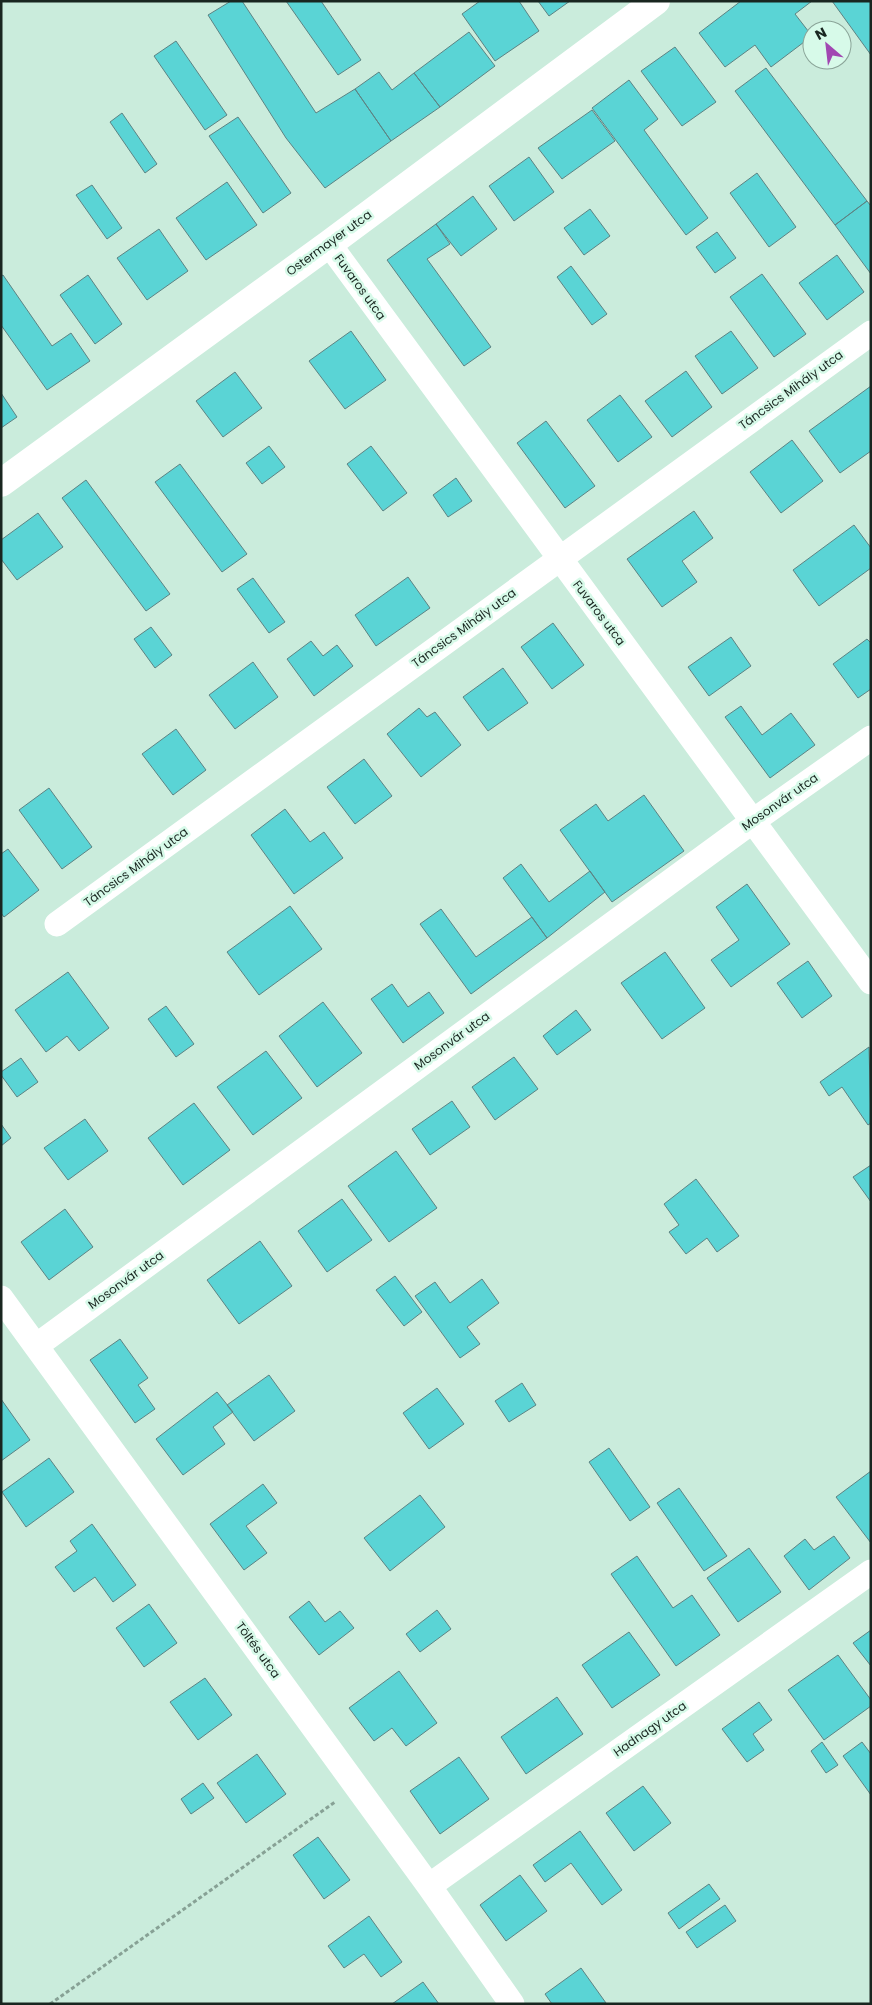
<svg xmlns="http://www.w3.org/2000/svg" width="872" height="2005" font-family="Poppins,sans-serif">
	<rect width="100%" height="100%" fill="#caecdc"/>
	<path fill="#5ad4d5" stroke="#5d8383" d="M231 1H242L316 113 355 89 391 141 325 188 286 138 208 15Z
		M286 1H321L361 60 338 75Z
		M480 1H519L539 31 495 61 462 14Z
		M538 1H570L549 16Z
		M741 1H812L795 14 812 36 771 67 755 45 725 67 699 33Z
		M832 1H871V55Z
		M469 32 495 66 440 107 414 73Z
		M176 41 227 115 205 130 154 56Z
		M675 47 716 102 682 126 641 71Z
		M766 68 867 201 835 225 735 91Z
		M379 72 392 90 414 73 440 107 391 141 355 89Z
		M629 80 658 119 644 130 708 218 686 235 592 108Z
		M592 110 615 141 562 179 538 148Z
		M122 113 157 164 145 173 110 122Z
		M238 117 291 193 263 213 209 136Z
		M529 157 554 192 514 221 489 186Z
		M757 173 796 227 769 247 730 193Z
		M227 182 257 225 206 260 176 218Z
		M92 185 122 228 107 239 76 195Z
		M473 196 497 229 461 256 436 224Z
		M867 201 871 206V274L835 225Z
		M590 209 610 236 584 255 564 228Z
		M436 224 450 244 427 259 491 347 464 366 387 260Z
		M159 229 188 271 147 300 117 258Z
		M717 232 736 258 715 273 696 247Z
		M837 255 864 292 827 320 799 283Z
		M571 266 607 314 592 325 557 277Z
		M762 274 806 334 774 357 730 297Z
		M3 275 52 346 71 333 90 361 47 390 1 325V276Z
		M88 275 122 324 95 344 60 295Z
		M351 331 386 380 345 409 309 361Z
		M731 331 758 368 722 394 695 356Z
		M686 371 712 407 672 437 645 401Z
		M235 372 262 408 223 437 196 401Z
		M871 386V451L840 473 809 431Z
		M1 393 17 417 1 428Z
		M620 395 652 437 618 462 587 420Z
		M546 421 595 486 565 508 517 443Z
		M792 440 823 481 781 513 750 472Z
		M269 446 285 467 262 484 246 463Z
		M371 446 407 493 383 511 347 464Z
		M180 464 247 554 222 572 155 482Z
		M456 478 472 501 448 517 433 495Z
		M86 480 170 594 146 611 62 498Z
		M694 511 713 538 682 561 697 582 662 607 627 559Z
		M38 513 63 547 17 580 1 559V540Z
		M854 525 871 548V568L819 606 793 570Z
		M408 577 430 608 376 646 355 615Z
		M253 578 285 622 269 633 237 589Z
		M553 623 584 665 552 689 521 647Z
		M151 627 172 655 155 668 134 639Z
		M731 637 751 666 709 696 688 667Z
		M867 639 871 643V689L858 698 833 664Z
		M311 641 323 656 337 645 353 666 314 696 287 659Z
		M253 662 278 697 235 729 209 695Z
		M503 668 528 703 488 731 463 697Z
		M741 706 762 735 791 713 815 745 770 778 725 717Z
		M419 708 427 717 435 712 461 745 421 777 387 734Z
		M176 729 206 770 173 795 142 754Z
		M364 759 392 796 355 824 327 787Z
		M49 788 92 847 62 869 19 810Z
		M644 795 684 851 612 902 560 830 596 804 608 821Z
		M285 809 310 842 324 832 343 858 294 894 251 835Z
		M8 849 39 890 4 917 1 913V854Z
		M521 864 549 902 590 871 605 892 547 938 503 878Z
		M747 884 790 944 731 987 711 960 739 940 716 907Z
		M290 906 322 949 259 995 227 952Z
		M441 909 476 957 532 917 547 938 471 994 420 924Z
		M665 952 705 1008 662 1039 621 983Z
		M808 961 832 996 802 1018 777 983Z
		M68 972 109 1028 79 1051 67 1036 46 1052 15 1010Z
		M392 984 408 1007 429 992 444 1013 403 1043 371 999Z
		M323 1002 362 1053 317 1087 279 1036Z
		M166 1006 194 1044 176 1057 148 1019Z
		M576 1010 591 1030 557 1055 543 1036Z
		M869 1047 871 1123 868 1125 842 1087 829 1096 820 1082Z
		M266 1051 302 1098 253 1135 217 1087Z
		M514 1057 538 1089 495 1120 472 1087Z
		M21 1058 38 1082 17 1097 1 1075V1072Z
		M452 1101 470 1127 430 1155 412 1129Z
		M194 1103 230 1150 183 1185 148 1138Z
		M85 1119 108 1151 68 1180 44 1148Z
		M1 1124 11 1138 1 1146Z
		M396 1151 437 1208 389 1242 348 1186Z
		M871 1165V1202L853 1177Z
		M696 1179 739 1236 717 1252 707 1238 686 1254 669 1232 679 1225 664 1204Z
		M342 1199 372 1240 327 1272 298 1231Z
		M65 1209 93 1247 49 1280 21 1242Z
		M260 1241 292 1286 239 1324 207 1280Z
		M395 1276 422 1312 404 1326 376 1290Z
		M482 1279 499 1303 467 1327 480 1344 460 1358 415 1296 435 1282 450 1303Z
		M120 1339 148 1378 138 1385 155 1409 135 1423 90 1360Z
		M269 1375 295 1411 254 1441 227 1405Z
		M522 1383 536 1405 509 1422 495 1401Z
		M437 1388 464 1424 429 1449 403 1413Z
		M217 1392 233 1412 213 1427 225 1444 183 1475 156 1439Z
		M1 1399 30 1440 1 1461Z
		M609 1448 650 1507 630 1521 589 1462Z
		M49 1458 74 1492 26 1527 2 1492Z
		M871 1471V1543L836 1497Z
		M263 1484 277 1503 246 1526 267 1553 244 1570 210 1524Z
		M679 1488 727 1556 704 1571 657 1503Z
		M420 1495 445 1527 390 1571 364 1538Z
		M92 1524 136 1585 113 1602 95 1577 74 1592 55 1567 77 1551 70 1541Z
		M834 1536 850 1558 809 1590 784 1556 805 1539 814 1550Z
		M749 1548 781 1592 738 1622 707 1578Z
		M637 1556 673 1608 692 1595 720 1635 676 1666 611 1574Z
		M309 1601 325 1622 340 1611 354 1628 319 1655 289 1617Z
		M149 1604 177 1643 144 1667 116 1628Z
		M437 1610 451 1629 420 1652 406 1634Z
		M871 1630V1666L853 1643Z
		M629 1632 660 1675 612 1708 582 1665Z
		M838 1655 871 1700V1706L824 1740 788 1690Z
		M399 1671 437 1723 406 1746 392 1728 374 1741 349 1708Z
		M205 1678 232 1715 198 1740 170 1702Z
		M557 1697 583 1734 526 1774 501 1737Z
		M759 1702 772 1720 753 1734 764 1750 747 1762 722 1729Z
		M822 1742 838 1765 826 1773 811 1751Z
		M862 1742 871 1754V1795L843 1756Z
		M257 1754 286 1794 246 1823 217 1783Z
		M459 1757 489 1799 440 1834 410 1791Z
		M203 1783 214 1798 191 1814 181 1799Z
		M643 1786 671 1823 634 1851 606 1813Z
		M580 1831 622 1890 602 1905 571 1863 545 1882 533 1865Z
		M318 1837 350 1880 324 1899 293 1855Z
		M520 1875 547 1911 506 1941 480 1905Z
		M709 1884 720 1899 679 1929 668 1913Z
		M725 1905 736 1921 697 1948 686 1932Z
		M369 1916 402 1962 381 1977 364 1954 344 1968 328 1946Z
		M581 1968 606 2003 552 2004 545 1994Z
		M423 1982 439 2004H392Z"/>
	<g fill="none" stroke-linecap="round" stroke-linejoin="round">
		<path stroke="#87a195" stroke-width="3" stroke-dasharray="4 2.5" stroke-linecap="butt" d="M50 2004 335 1802"/>
		<path stroke="#fff" stroke-width="25" d="M329 244 871 982
			M57 924 871 333
			M1 1298 429 1886 512 2004
			M36 1346 753 821 871 738
			M429 1886 871 1572"/>
		<path stroke="#fff" stroke-width="28" d="M1 483 329 244 656 1"/>
	</g>
	<g text-anchor="middle" stroke-width="5" stroke-linejoin="round" paint-order="stroke">
		<g font-size="12" fill="#192620" stroke="#d7fae9">
			<text transform="translate(329 243) rotate(-36)" y="4">Ostermayer utca</text>
			<text transform="translate(360 287) rotate(54)" y="4">Fuvaros utca</text>
			<text transform="translate(791 390) rotate(-36)" y="4">Táncsics Mihály utca</text>
			<text transform="translate(599 613) rotate(53)" y="4">Fuvaros utca</text>
			<text transform="translate(464 628) rotate(-36)" y="4">Táncsics Mihály utca</text>
			<text transform="translate(780 802) rotate(-35)" y="4">Mosonvár utca</text>
			<text transform="translate(136 867) rotate(-36)" y="4">Táncsics Mihály utca</text>
			<text transform="translate(452 1041) rotate(-36)" y="4">Mosonvár utca</text>
			<text transform="translate(126 1280) rotate(-36)" y="4">Mosonvár utca</text>
			<text transform="translate(258 1650) rotate(54)" y="4">Töltés utca</text>
			<text transform="translate(650 1729) rotate(-35)" y="4">Hadnagy utca</text>
		</g>
	</g>
	<rect width="872" height="2005" fill="none" stroke="#192620" stroke-width="5"/>
	<g transform="translate(827 45) rotate(332)"><circle r="24" fill="#d7fae9" stroke="#8ba599"/>
	<path d="M0-4L9 19L0 12L-9 19Z" fill="#a147b2"/>
	<text y="-8" font-size="14" font-weight="bold" text-anchor="middle" fill="#192620">N</text>
	</g>
</svg>
